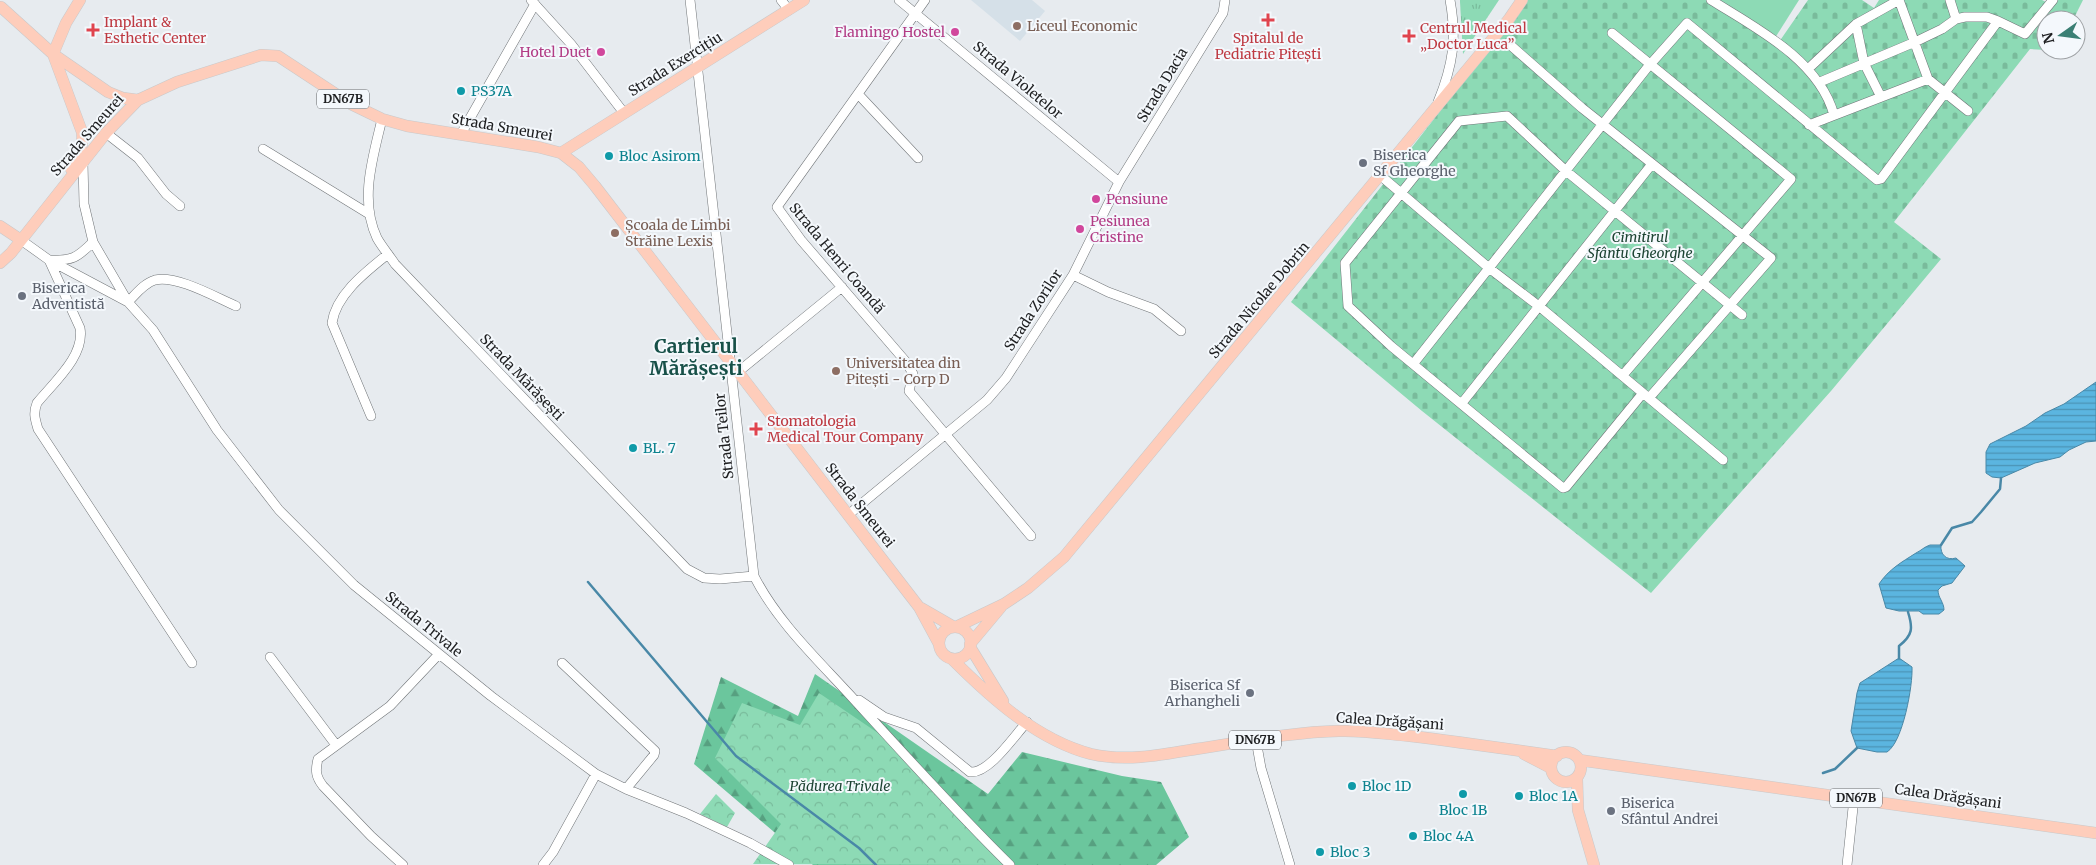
<svg xmlns="http://www.w3.org/2000/svg" width="2096" height="865" font-family="Merriweather,serif">
	<defs>
		<pattern id="grass-tufts" width="24" height="20" patternUnits="userSpaceOnUse" patternTransform="scale(1.25)"><rect width="24" height="20" fill="#8ddab5"/><path d="M3 7l-1-3M5 7V3M7 7l1-3M15 17l-1-3M17 17v-4M19 17l1-3" fill="none" stroke="#79bb9b"/></pattern>
		<pattern id="forest-firs" width="22" height="20" patternUnits="userSpaceOnUse" patternTransform="scale(1.25)"><rect width="22" height="20" fill="#6bc69d"/><path d="M5 1l3.5 6h-7zM16 11l3.5 6h-7z" fill="#57a080"/></pattern>
		<pattern id="cemetery-stones" width="16" height="16" patternUnits="userSpaceOnUse" patternTransform="scale(1.25)"><rect width="16" height="16" fill="#8ddab5"/><path d="M2 7V4a2 2 0 0 1 4 0v3zM10 15v-3a2 2 0 0 1 4 0v3z" fill="#79bb9b"/></pattern>
		<pattern id="park-crowns" width="20" height="18" patternUnits="userSpaceOnUse" patternTransform="scale(1.25)"><rect width="20" height="18" fill="#8ddab5"/><path d="M2 6a3 3 0 1 1 6 0M12 15a3 3 0 1 1 6 0" fill="none" stroke="#79bb9b"/></pattern>
		<pattern id="water-rules" width="6" height="5" patternUnits="userSpaceOnUse" patternTransform="scale(1.25)"><rect width="6" height="5" fill="#5bb5e0"/><path d="M0 2.5h6" fill="none" stroke="#4b93b5"/></pattern>
	</defs>
	<rect width="100%" height="100%" fill="#e7ebef"/>
	<path fill="#d5e0e8" d="M971 0H1032L1045 11 1020 41Z"/>
	<path fill="url(#grass-tufts)" d="M1460 0H1499L1463 54 1460 2Z"/>
	<path fill="url(#forest-firs)" d="M815 674 988 794 1022 752 1122 776 1161 782 1189 837 1156 865H813L694 764 721 677 798 716Z"/>
	<path fill="url(#cemetery-stones)" d="M1527 0H1709L1779 42 1808 0H1862L1874 8 1879 0H2042L2048 3 2049 0H2083L2073 20H2046V50L2030 49 1894 222 1941 259 1831 391 1651 593 1422 411 1291 302Z"/>
	<path fill="url(#park-crowns)" d="M819 693 903 750 1014 865 753 864 781 824 715 758 742 703 800 725Z
		M716 794 735 813 727 827 700 814Z"/>
	<path fill="#8ddab5" d="M1718 0H1799L1775 38Z"/>
	<path fill="url(#water-rules)" stroke="#4988a7" d="M2096 382V441L2086 442 2069 450 2060 457 2035 463 2001 478 1992 477 1986 473V452L1990 444 2026 426 2045 413 2064 404Z
		M1930 545H1941C1940 554 1946 561 1956 558L1965 566 1952 583 1942 586 1938 590C1938 598 1944 602 1944 610L1939 614H1923L1919 611H1899L1886 608 1879 584C1889 569 1902 562 1916 553 1922 550 1924 547 1930 545Z
		M1899 658 1912 667C1913 685 1903 742 1887 752H1877L1857 748 1851 731 1857 693 1860 683Z"/>
	<g fill="none" stroke-linecap="round" stroke-linejoin="round">
		<path stroke="#4988a7" stroke-width="2.5" d="M1941 545 1952 528 1972 522 1981 512 2000 489 2001 478
			M588 582 736 756 859 848 876 865
			M1899 658V646C1913 635 1913 628 1908 612
			M1823 773 1835 769 1857 748"/>
		<defs>
			<path id="minor" d="M531 0 571 44 624 113
				M690 0 754 576C777 621 815 657 849 694 902 752 954 810 1010 865
				M781 0 789 10
				M899 0 1119 182
				M925 0 777 207 801 240 907 363 913 374 909 391 1031 536
				M1711 0C1756 28 1819 60 1834 115
				M1899 0 1928 79
				M1950 0 1956 19
				M1856 24 1864 63 1881 97
				M1612 33 1791 179 1623 375
				M1508 43 1582 108 1771 258 1649 398
				M1808 69 1856 24 1899 0
				M1820 82 1915 42 1942 29 1956 19 1965 17H1987L1998 21
				M858 94 918 158
				M1438 102C1453 65 1457 39 1450 0
				M382 119C373 157 359 200 377 238 382 247 389 255 395 264L687 569 704 578 720 579 754 576
				M1809 125 1928 79 1968 111
				M106 133 138 158 166 194 180 206
				M461 134 535 4
				M263 149 369 214
				M83 163 84 204 93 242 128 302C135 295 144 283 155 280 177 275 215 297 236 306
				M1381 176 1489 268 1540 307 1723 460
				M21 240 49 260 128 302 153 330 217 430 279 510 354 585 491 696 596 774 626 789 686 813 750 843 789 865
				M93 242C77 258 72 261 49 260L80 328C85 356 54 382 37 403 33 413 35 419 38 429L192 663
				M1073 275 1108 292 1154 309 1181 331
				M1414 363 1647 68 1687 23 1877 180 1881 179 1998 21 2025 34 2053 0
				M738 372 842 287
				M1643 393 1566 487 1563 488 1391 346 1348 306 1345 263 1459 121 1507 116 1566 171 1742 315
				M1462 403 1652 164
				M371 416 332 323C336 294 367 271 388 254
				M848 515 987 400 1006 378 1073 275 1119 182 1223 13 1225 0
				M270 657 336 745
				M562 663 655 751 654 755 626 789
				M859 700 884 717 916 728 970 772C989 774 1014 736 1027 722
				M1256 740 1261 768 1290 865
				M403 865 371 836 323 786C316 777 315 771 318 759L390 706 439 654
				M543 865 553 852 596 774
				M1847 865 1854 798"/>
			<path id="major" d="M1 7 53 54 108 92 123 98 138 100
				M53 54 82 132C84 147 78 156 71 169
				M53 54 66 23 80 0
				M561 153 804 0
				M0 226 21 240
				M0 263 11 253 106 133 138 100 177 82 261 55 278 56 351 104 382 119 407 126 538 147 561 153 579 167 595 186 892 572 919 607 939 644
				M921 608 954 627
				M956 627 1004 604 1028 588 1064 557 1509 19 1522 0
				M939 643a16 16 0 1 1 32 0a16 16 0 1 1-32 0Z
				M970 644 1001 607
				M970 647 1003 701
				M952 659C990 697 1037 740 1091 754 1126 762 1161 755 1196 749 1243 742 1291 732 1339 731 1363 730 1386 734 1410 736 1459 742 1508 749 1557 756
				M1551 767a15 15 0 1 1 30 0a15 15 0 1 1-30 0Z
				M1524 754 1551 768
				M1579 760 2096 833
				M1577 779 1578 810 1594 865"/>
		</defs>
		<use href="#minor" stroke="#717578" stroke-width="10"/>
		<use href="#major" stroke="#c9c9ca" stroke-width="12"/>
		<use href="#minor" stroke="#fff" stroke-width="9"/>
		<use href="#major" stroke="#fecdbb" stroke-width="11"/>
	</g>
	<g fill="#e0444e" stroke="#f4f8fc" stroke-width="2">
		<path d="M1265.5 12.5h5v5h5v5h-5v5h-5v-5h-5v-5h5z"/>
		<path d="M90.5 22.5h5v5h5v5h-5v5h-5v-5h-5v-5h5z"/>
		<path d="M1406.5 28.5h5v5h5v5h-5v5h-5v-5h-5v-5h5z"/>
		<path d="M753.5 421.5h5v5h5v5h-5v5h-5v-5h-5v-5h5z"/>
	</g>
	<g fill="#8d6e63" stroke="#f4f8fc" stroke-width="2">
		<circle cx="1017" cy="26" r="5"/>
		<circle cx="615" cy="233" r="5"/>
		<circle cx="836" cy="371" r="5"/>
	</g>
	<g fill="#d1479c" stroke="#f4f8fc" stroke-width="2">
		<circle cx="955" cy="32" r="5"/>
		<circle cx="601" cy="52" r="5"/>
		<circle cx="1096" cy="199" r="5"/>
		<circle cx="1080" cy="229" r="5"/>
	</g>
	<g fill="#0f9aa8" stroke="#f4f8fc" stroke-width="2">
		<circle cx="461" cy="91" r="5"/>
		<circle cx="609" cy="156" r="5"/>
		<circle cx="633" cy="448" r="5"/>
		<circle cx="1352" cy="786" r="5"/>
		<circle cx="1463" cy="794" r="5"/>
		<circle cx="1519" cy="796" r="5"/>
		<circle cx="1413" cy="836" r="5"/>
		<circle cx="1320" cy="852" r="5"/>
	</g>
	<g fill="#6b7280" stroke="#f4f8fc" stroke-width="2">
		<circle cx="1363" cy="163" r="5"/>
		<circle cx="22" cy="296" r="5"/>
		<circle cx="1250" cy="693" r="5"/>
		<circle cx="1611" cy="811" r="5"/>
	</g>
	<g text-anchor="middle" stroke-width="4" stroke-linejoin="round" paint-order="stroke">
		<g fill="#f4f8fc" stroke="#5e6063" stroke-width="1">
			<rect x="317" y="89.5" width="52" height="19" rx="4"/>
			<rect x="1229" y="730.5" width="52" height="19" rx="4"/>
			<rect x="1830" y="788.5" width="52" height="19" rx="4"/>
		</g>
		<g font-size="12" font-weight="bold" fill="#1e1f21">
			<text x="343" y="103">DN67B</text>
			<text x="1255" y="744">DN67B</text>
			<text x="1856" y="802">DN67B</text>
		</g>
		<g font-size="14" fill="#be3a42" stroke="#f4f8fc" text-anchor="start">
			<text x="104" y="27">Implant &amp;<tspan x="104" dy="16">Esthetic Center</tspan></text>
			<text x="1420" y="33">Centrul Medical<tspan x="1420" dy="16">„Doctor Luca”</tspan></text>
			<text x="1268" y="43" text-anchor="middle">Spitalul de<tspan x="1268" dy="16">Pediatrie Pitești</tspan></text>
			<text x="767" y="426">Stomatologia<tspan x="767" dy="16">Medical Tour Company</tspan></text>
		</g>
		<g font-size="14" fill="#785e54" stroke="#f4f8fc" text-anchor="start">
			<text x="1027" y="31">Liceul Economic</text>
			<text x="625" y="230">Școala de Limbi<tspan x="625" dy="16">Străine Lexis</tspan></text>
			<text x="846" y="368">Universitatea din<tspan x="846" dy="16">Pitești - Corp D</tspan></text>
		</g>
		<g font-size="14" fill="#b23c85" stroke="#f4f8fc" text-anchor="end">
			<text x="945" y="37">Flamingo Hostel</text>
			<text x="591" y="57">Hotel Duet</text>
			<text x="1106" y="204" text-anchor="start">Pensiune</text>
			<text x="1090" y="226" text-anchor="start">Pesiunea<tspan x="1090" dy="16">Cristine</tspan></text>
		</g>
		<g font-size="14" fill="#1e1f21" stroke="#f4f8fc">
			<text transform="translate(675 64) rotate(-32)" y="5">Strada Exercițiu</text>
			<text transform="translate(1018 80) rotate(40)" y="5">Strada Violetelor</text>
			<text transform="translate(1162 85) rotate(-59)" y="5">Strada Dacia</text>
			<text transform="translate(502 127) rotate(10)" y="5">Strada Smeurei</text>
			<text transform="translate(87 135) rotate(-49)" y="5">Strada Smeurei</text>
			<text transform="translate(837 258) rotate(50)" y="5">Strada Henri Coandă</text>
			<text transform="translate(1259 300) rotate(-50)" y="5">Strada Nicolae Dobrin</text>
			<text transform="translate(1033 310) rotate(-57)" y="5">Strada Zorilor</text>
			<text transform="translate(522 377) rotate(46)" y="5">Strada Mărășești</text>
			<text transform="translate(724 436) rotate(-96)" y="5">Strada Teilor</text>
			<text transform="translate(860 505) rotate(52)" y="5">Strada Smeurei</text>
			<text transform="translate(424 624) rotate(39)" y="5">Strada Trivale</text>
			<text transform="translate(1390 721) rotate(4)" y="5">Calea Drăgășani</text>
			<text transform="translate(1948 796) rotate(8)" y="5">Calea Drăgășani</text>
		</g>
		<g font-size="14" fill="#0d838f" stroke="#f4f8fc" text-anchor="start">
			<text x="471" y="96">PS37A</text>
			<text x="619" y="161">Bloc Asirom</text>
			<text x="643" y="453">BL. 7</text>
			<text x="1362" y="791">Bloc 1D</text>
			<text x="1529" y="801">Bloc 1A</text>
			<text x="1463" y="815" text-anchor="middle">Bloc 1B</text>
			<text x="1423" y="841">Bloc 4A</text>
			<text x="1330" y="857">Bloc 3</text>
		</g>
		<g font-size="14" fill="#5b616d" stroke="#f4f8fc" text-anchor="start">
			<text x="1373" y="160">Biserica<tspan x="1373" dy="16">Sf Gheorghe</tspan></text>
			<text x="32" y="293">Biserica<tspan x="32" dy="16">Adventistă</tspan></text>
			<text x="1240" y="690" text-anchor="end">Biserica Sf<tspan x="1240" dy="16">Arhangheli</tspan></text>
			<text x="1621" y="808">Biserica<tspan x="1621" dy="16">Sfântul Andrei</tspan></text>
		</g>
		<g font-size="14" font-style="italic" fill="#1c4332" stroke="#f4f8fc">
			<text x="1640" y="242">Cimitirul<tspan x="1640" dy="16">Sfântu Gheorghe</tspan></text>
			<text x="840" y="791">Pădurea Trivale</text>
		</g>
		<g font-size="19" font-weight="bold" fill="#175048" stroke="#f4f8fc">
			<text x="696" y="353">Cartierul<tspan x="696" dy="22">Mărășești</tspan></text>
		</g>
	</g>
	<g transform="translate(2061 35) rotate(256)"><circle r="24" fill="#f4f8fc" stroke="#9ea1a4"/>
	<path d="M0-4L9 19L0 12L-9 19Z" fill="#3a7f74"/>
	<text y="-8" font-size="14" font-weight="bold" text-anchor="middle" fill="#1e1f21">N</text>
	</g>
</svg>
